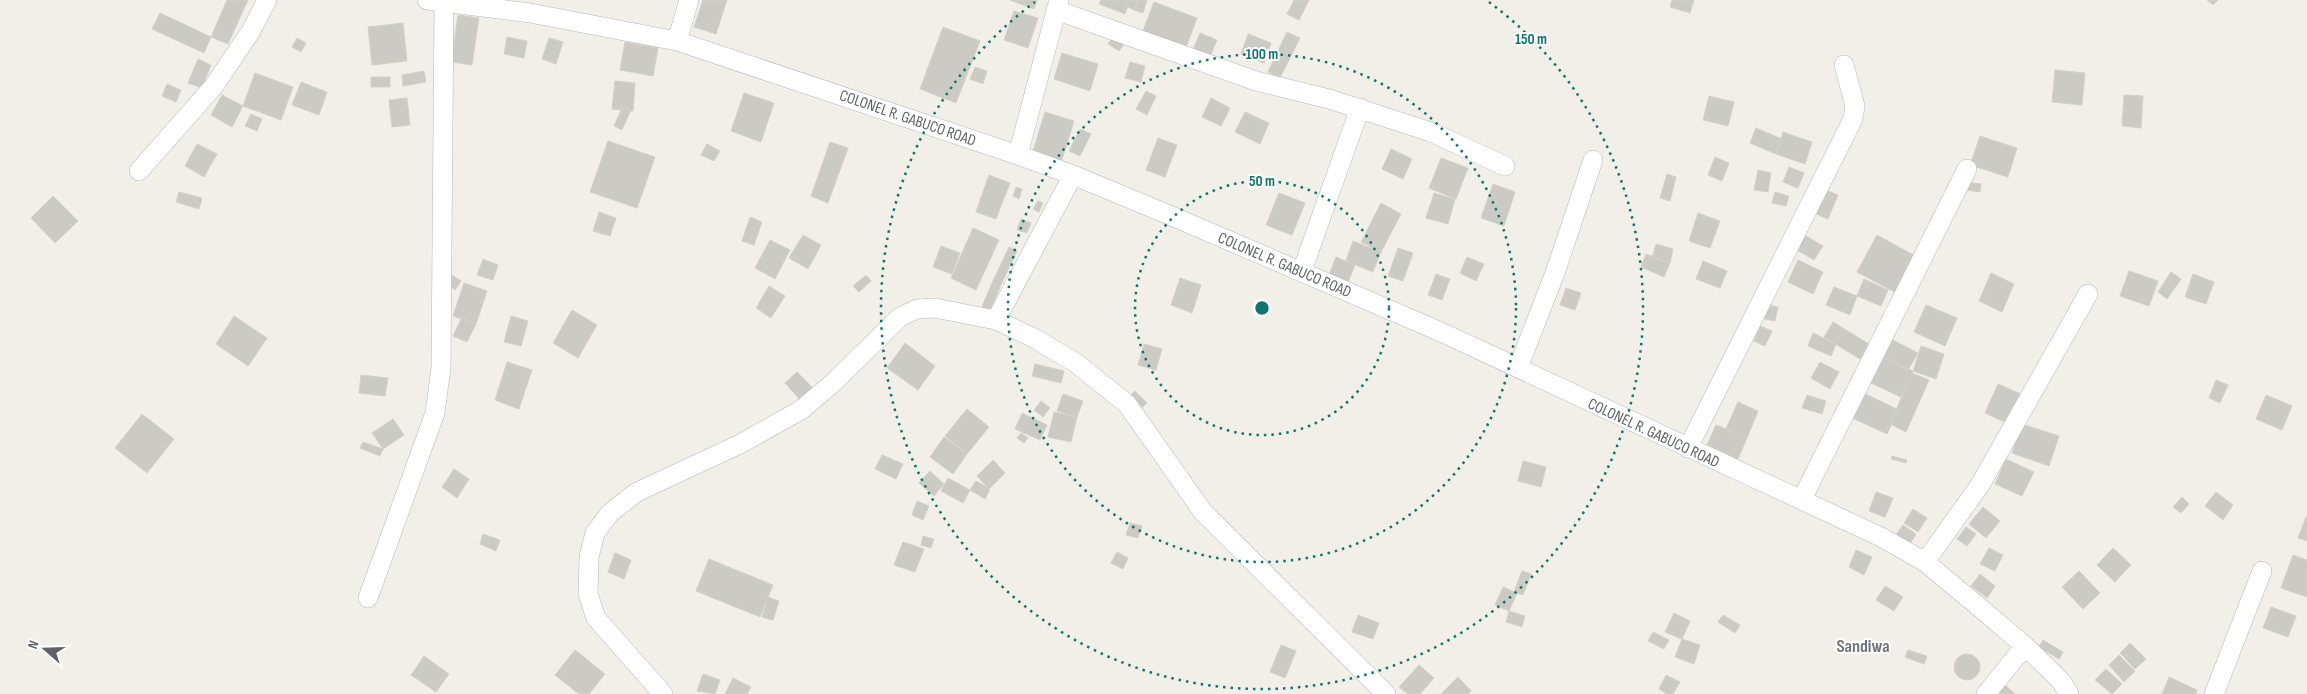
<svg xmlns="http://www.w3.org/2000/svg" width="2307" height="694" font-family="'Sofia Sans Condensed',sans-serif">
	<rect width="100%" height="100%" fill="#f1efe8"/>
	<path fill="#cccac5" stroke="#d6d1c6" d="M227 0H248L228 44 211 37Z
		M703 0H727L716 34 694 27Z
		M1010 0H1037L1034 9Z
		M1101 0H1130L1125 14 1099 4Z
		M1126 0H1139L1134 10 1124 5Z
		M1138 0H1147L1143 13 1134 10Z
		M1294 0H1309L1299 20 1287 14Z
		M1672 0H1694L1690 13 1670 7Z
		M2207 0H2218L2213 5Z
		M1154 2 1197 18 1185 50 1142 33Z
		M1014 11 1038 18 1028 48 1004 40Z
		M160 13 211 37 204 53 152 29Z
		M458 15 479 18 472 65 451 62Z
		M403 23 407 61 372 65 368 27Z
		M943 27 980 41 956 103 920 89Z
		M1287 32 1300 38 1280 78 1268 72Z
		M1116 33 1127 40 1119 51 1108 44Z
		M1200 33 1217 40 1210 57 1193 50Z
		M1248 34 1271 43 1264 63 1241 54Z
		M507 37 527 41 524 58 504 54Z
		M297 38 306 43 301 52 292 47Z
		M549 38 563 42 556 64 542 59Z
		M625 42 658 48 653 76 620 70Z
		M1062 53 1098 64 1090 91 1054 79Z
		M198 59 211 65 202 88 188 83Z
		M1130 62 1145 66 1141 82 1125 78Z
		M975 67 987 71 983 84 970 79Z
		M2055 70 2085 73 2082 105 2052 102Z
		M424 71 426 82 403 86 402 75Z
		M255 73 293 87 281 120 243 106Z
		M371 77H390V87H371Z
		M615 81 635 83 633 111 612 109Z
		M301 82 327 92 319 115 292 105Z
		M167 84 181 90 176 102 162 96Z
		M1146 91 1156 96 1147 115 1136 109Z
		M744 93 774 103 761 142 731 131Z
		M222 95 243 106 232 127 211 115Z
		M2124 95 2143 96 2141 128 2122 126Z
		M1709 96 1734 102 1728 126 1703 120Z
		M407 98 410 125 392 127 389 100Z
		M1211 98 1230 108 1221 126 1202 117Z
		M623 106 631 110 622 130 614 126Z
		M1045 112 1074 121 1061 163 1032 154Z
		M1245 112 1269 123 1260 144 1235 132Z
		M251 114 262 119 257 131 245 126Z
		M1756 128 1782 139 1776 154 1750 143Z
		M1080 129 1091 134 1080 156 1069 151Z
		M1783 132 1812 142 1805 164 1776 154Z
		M1980 136 2017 148 2008 177 1970 165Z
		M1158 138 1177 145 1165 177 1146 170Z
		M608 141 655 157 637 208 590 192Z
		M830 142 848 148 828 203 811 196Z
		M197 144 217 154 204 177 185 166Z
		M707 144 720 151 714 161 701 155Z
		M1391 149 1412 159 1403 179 1382 169Z
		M1715 157 1729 163 1722 181 1708 175Z
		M1441 158 1468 168 1456 199 1429 188Z
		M1789 167 1804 173 1798 188 1783 182Z
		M1758 170 1771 173 1768 192 1754 190Z
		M1667 174 1676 177 1670 201 1660 198Z
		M989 175 1010 183 996 219 976 212Z
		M1965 182 1981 184 1980 192 1965 190Z
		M1493 184 1515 192 1504 226 1481 218Z
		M1016 187 1022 189 1019 199 1013 196Z
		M1821 188 1838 195 1828 219 1811 212Z
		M179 192 202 198 199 209 176 202Z
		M1775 192 1789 196 1786 206 1772 203Z
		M1279 193 1305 203 1292 235 1266 225Z
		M1434 193 1455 199 1448 224 1426 218Z
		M53 196 78 221 55 243 31 218Z
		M1038 201 1043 203 1039 212 1033 209Z
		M1381 203 1401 214 1381 252 1361 242Z
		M599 212 616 218 610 236 593 231Z
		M1698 213 1720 221 1710 248 1689 241Z
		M750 217 762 222 754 245 742 241Z
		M1021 219 1031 223 1027 233 1017 230Z
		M973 228 999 240 976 290 951 278Z
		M1801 233 1823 246 1814 260 1792 247Z
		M803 235 821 245 808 269 789 258Z
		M1877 235 1917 257 1898 294 1857 272Z
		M770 240 790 250 775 279 755 268Z
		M1353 241 1381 252 1373 272 1346 261Z
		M1656 244 1673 249 1670 263 1652 258Z
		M941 246 960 253 952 274 933 267Z
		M1009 247 1017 251 1000 287 992 283Z
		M1398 248 1413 253 1403 281 1388 276Z
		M1646 254 1670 263 1664 277 1641 267Z
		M1336 257 1355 265 1347 285 1328 277Z
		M1467 257 1484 264 1476 281 1460 273Z
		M483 259 498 265 493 280 477 275Z
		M1798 260 1823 272 1813 294 1788 282Z
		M1703 261 1727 271 1720 288 1696 279Z
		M2129 271 2158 281 2149 306 2120 296Z
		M2171 272 2181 279 2167 299 2158 292Z
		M449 273 461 281 455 290 443 281Z
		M1991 273 2014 284 2002 312 1979 301Z
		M1436 274 1450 279 1442 300 1428 295Z
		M2193 274 2214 282 2206 304 2185 297Z
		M866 275 871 281 859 292 853 286Z
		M1180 278 1201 285 1192 313 1171 305Z
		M1864 279 1888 290 1881 306 1857 296Z
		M464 283 487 291 476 324 453 316Z
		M992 283 1000 287 989 314 980 311Z
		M769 286 785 296 771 318 756 308Z
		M1834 287 1857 296 1850 315 1826 305Z
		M1566 288 1581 293 1575 310 1560 305Z
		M1763 304 1778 307 1775 321 1760 318Z
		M1926 305 1957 318 1945 346 1914 332Z
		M572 310 597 325 578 358 553 343Z
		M234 316 267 338 248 366 216 344Z
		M511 316 528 321 521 346 504 342Z
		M462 317 476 324 467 342 453 336Z
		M1833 322 1869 344 1860 359 1824 337Z
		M1760 326 1772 331 1765 346 1754 341Z
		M1813 333 1836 344 1831 356 1808 346Z
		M1891 339 1918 353 1908 370 1881 356Z
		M905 343 935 366 918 390 887 368Z
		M1144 344 1162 349 1156 370 1138 365Z
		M1921 346 1944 354 1936 379 1913 371Z
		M1881 356 1913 371 1901 397 1869 382Z
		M507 362 532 370 519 409 495 400Z
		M1820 362 1839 372 1830 389 1811 378Z
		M1035 364 1064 371 1061 383 1032 376Z
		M797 372 813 388 800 400 785 383Z
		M1912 373 1929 380 1906 432 1890 424Z
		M361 375 388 378 385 396 359 393Z
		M2216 380 2228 385 2220 403 2209 398Z
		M1998 384 2023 395 2009 424 1985 413Z
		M1135 391 1147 403 1140 409 1129 397Z
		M1861 392 1899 410 1887 434 1850 417Z
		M1063 394 1083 401 1077 417 1057 411Z
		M1807 395 1826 401 1822 414 1802 408Z
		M2266 395 2292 406 2282 430 2256 419Z
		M1041 401 1050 408 1043 417 1034 410Z
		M1738 402 1758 411 1747 438 1726 429Z
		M967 409 989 427 967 454 945 436Z
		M1054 412 1077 417 1071 442 1048 437Z
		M1022 413 1047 425 1040 440 1015 429Z
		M142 414 174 439 147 473 115 448Z
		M393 419 404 435 383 449 372 433Z
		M2022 424 2059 436 2049 466 2012 453Z
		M1716 425 1747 438 1738 459 1707 445Z
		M1021 433 1028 438 1024 443 1017 438Z
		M944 437 967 454 953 474 930 457Z
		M363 442 383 449 380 456 360 448Z
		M882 455 903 464 896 479 875 469Z
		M1892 456 1907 460 1906 463 1891 459Z
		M2006 459 2034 472 2022 496 1995 484Z
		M993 460 1005 473 989 489 977 476Z
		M1523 461 1546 467 1541 487 1518 481Z
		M454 469 469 479 457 498 442 487Z
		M930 471 944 484 934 496 919 483Z
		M948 478 970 490 963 503 941 491Z
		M976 481 990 489 985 499 970 490Z
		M1876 492 1893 498 1885 517 1869 511Z
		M2216 492 2233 505 2223 520 2205 506Z
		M2182 497 2189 504 2181 513 2173 507Z
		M917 501 929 506 923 520 912 515Z
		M1983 507 2000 521 1986 538 1969 524Z
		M1913 509 1927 518 1918 532 1904 523Z
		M2306 517H2307V541L2298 538Z
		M1130 523 1142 526 1138 538 1126 535Z
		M1903 525 1916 534 1907 549 1893 539Z
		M1966 527 1976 534 1967 546 1957 539Z
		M483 534 500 540 496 551 480 544Z
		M923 536 934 539 931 548 921 545Z
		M903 542 924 549 915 572 894 565Z
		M1989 548 2003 555 1995 571 1980 564Z
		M2113 548 2131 565 2115 582 2097 565Z
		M1856 550 1872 557 1864 575 1849 567Z
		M1117 552 1128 558 1123 569 1111 563Z
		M615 553 631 560 624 579 608 572Z
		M2293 555 2307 560V597L2281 588Z
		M709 559 773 585 760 617 696 591Z
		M1522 571 1531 574 1523 595 1514 592Z
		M2079 571 2100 593 2083 609 2062 587Z
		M1980 574 1995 586 1987 598 1971 586Z
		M1885 586 1903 597 1894 611 1876 600Z
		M1503 587 1517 593 1509 611 1495 605Z
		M768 597 779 601 773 620 762 617Z
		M2271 607 2296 616 2288 637 2263 628Z
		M1509 611 1525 616 1522 627 1506 622Z
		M1674 613 1690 621 1682 639 1665 632Z
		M1358 615 1379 623 1373 639 1352 632Z
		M1723 615 1740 625 1735 633 1718 622Z
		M1653 632 1669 640 1664 649 1648 641Z
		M1682 639 1700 645 1694 664 1675 657Z
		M2043 640 2063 652 2059 659 2039 647Z
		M2130 643 2146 659 2135 669 2120 653Z
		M1281 645 1296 651 1285 678 1270 672Z
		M575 650 605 674 589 694H579L555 675Z
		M1908 650 1927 656 1924 664 1905 657Z
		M1954 667a13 13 0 1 1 26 0a13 13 0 1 1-26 0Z
		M2119 655 2135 671 2124 682 2109 665Z
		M424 656 449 674 436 692 411 675Z
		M1419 665 1434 678 1420 694H1408L1399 687Z
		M2106 669 2122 684 2112 694 2095 680Z
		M703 674 720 680 715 694 697 691Z
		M1666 675 1680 682 1673 694H1667L1659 689Z
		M1458 677 1471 691 1468 694H1441Z
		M2169 677 2197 690 2196 694H2162Z
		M733 678 751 687 747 694H725Z
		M2003 683 2015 694H1993Z"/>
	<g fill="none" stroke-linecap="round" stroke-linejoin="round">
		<defs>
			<path id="minor" d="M427 0 530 13 677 41 1018 155 1073 175 1174 217 1441 332 1881 537 1925 562 1972 601 2025 646 2061 681 2069 694
				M1056 10 1256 81 1329 99 1431 132 1505 166
				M677 41 689 0
				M1018 155 1059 0
				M139 171 214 86 251 31 267 0
				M1302 271 1360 108
				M996 320 1034 338 1076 363 1127 404 1203 512 1386 694
				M1518 368 1555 273 1593 160
				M1688 448 1853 119 1855 106 1844 65
				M1802 499 1967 169
				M1925 562 1980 485 2088 294
				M368 598 435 413 441 368 444 2
				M663 694 596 618 588 594 589 557 595 533 610 513 637 492 740 444 801 410 833 383 900 317 917 309 935 308 996 320 1073 175
				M1986 694 2025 646
				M2214 694 2262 571"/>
		</defs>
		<use href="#minor" stroke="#b5b8bc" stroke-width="20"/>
		<use href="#minor" stroke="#fff" stroke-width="19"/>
	</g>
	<g fill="none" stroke="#0f766e" stroke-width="2.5" stroke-dasharray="2.5 5">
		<circle cx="1262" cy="308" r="127"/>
		<circle cx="1262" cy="308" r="254"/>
		<path d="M1489 2A381 381 0 1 1 1035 2"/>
	</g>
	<g text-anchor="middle" stroke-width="4" stroke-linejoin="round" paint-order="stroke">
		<g font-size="16" fill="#5f6368" stroke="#fff">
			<text transform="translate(908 117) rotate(19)" y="6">COLONEL R. GABUCO ROAD</text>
			<text transform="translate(1285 264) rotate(23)" y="6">COLONEL R. GABUCO ROAD</text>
			<text transform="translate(1654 432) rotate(25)" y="6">COLONEL R. GABUCO ROAD</text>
		</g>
		<g font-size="18" font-weight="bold" fill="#70757a" stroke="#fff">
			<text x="1863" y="652">Sandiwa</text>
		</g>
	</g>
	<circle cx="1262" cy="308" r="8" fill="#0f766e" stroke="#fff" stroke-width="2.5"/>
	<g font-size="15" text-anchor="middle" font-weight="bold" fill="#0f766e" stroke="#fff" stroke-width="4" stroke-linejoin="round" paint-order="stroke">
		<text x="1531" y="44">150 m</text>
		<text x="1262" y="59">100 m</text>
		<text x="1262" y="186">50 m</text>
	</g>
	<g transform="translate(45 649) rotate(290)" stroke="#ffffff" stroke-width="4" paint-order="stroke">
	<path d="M0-4L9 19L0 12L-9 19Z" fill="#5f6368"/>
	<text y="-8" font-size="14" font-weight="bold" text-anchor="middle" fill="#5f6368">N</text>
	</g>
</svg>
